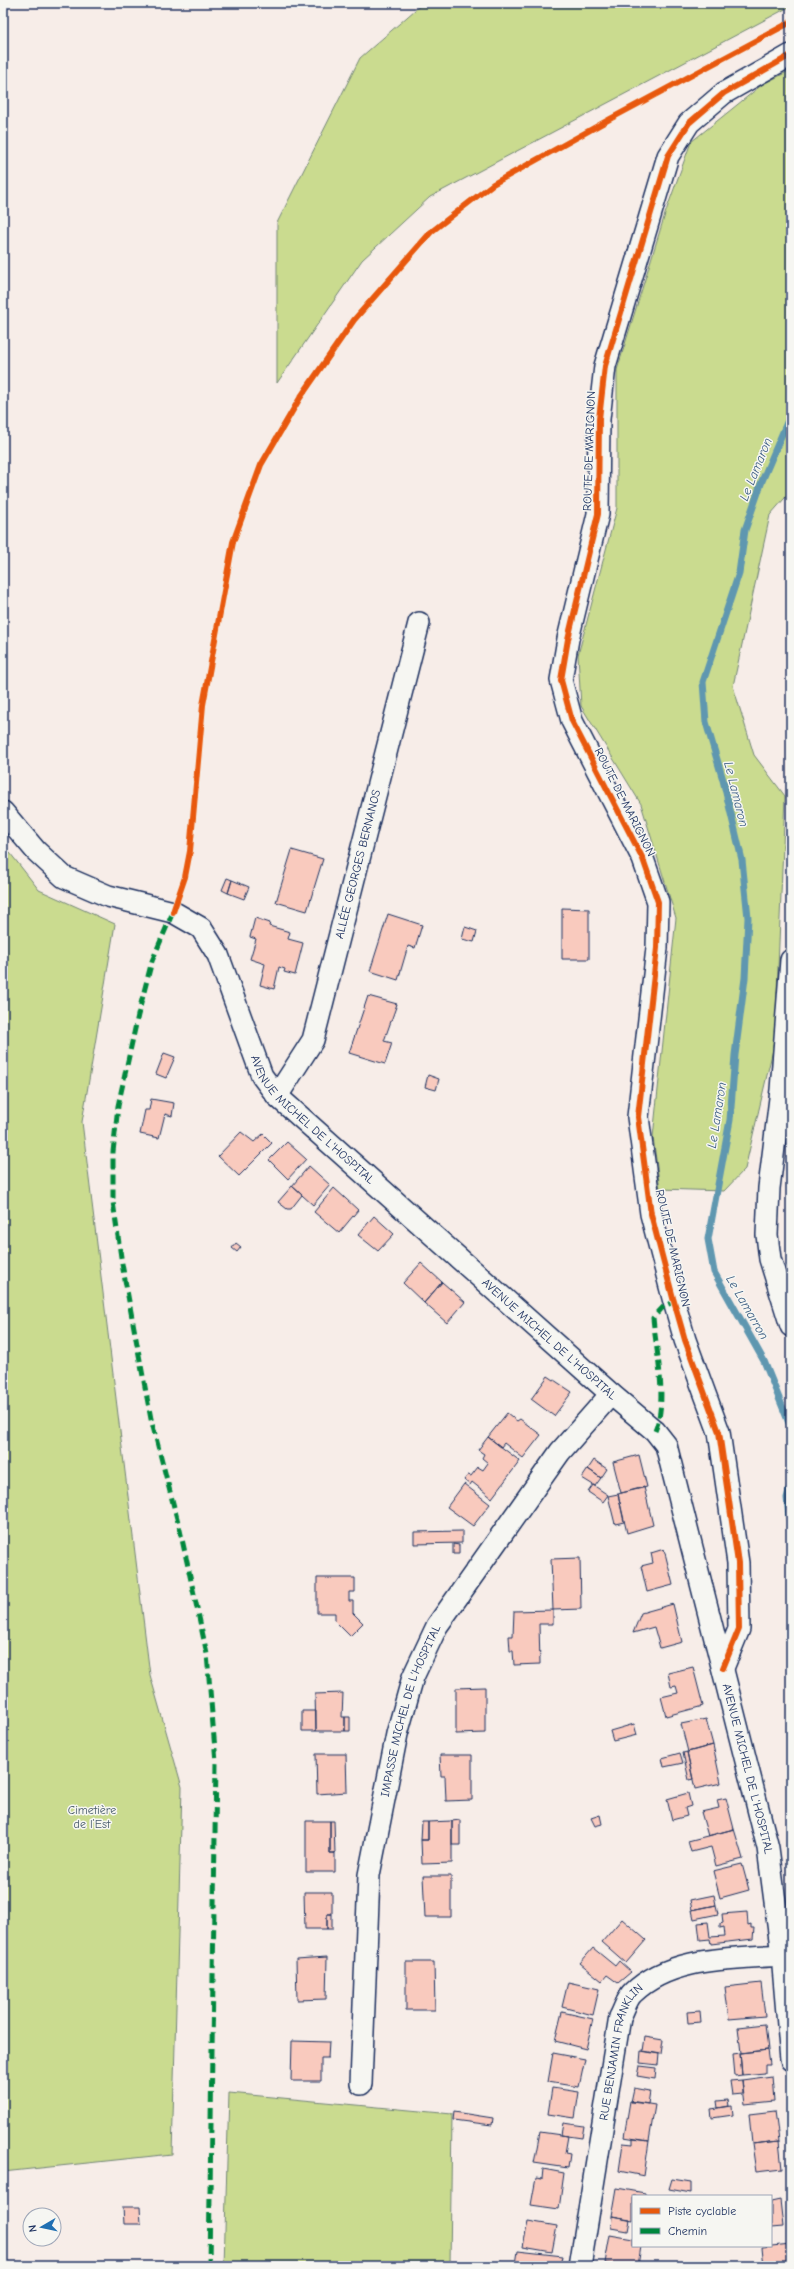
<svg xmlns="http://www.w3.org/2000/svg" width="794" height="2269" font-family="'Comic Neue',sans-serif">
	<rect width="100%" height="100%" fill="#f7ede8"/>
	<filter id="ink" filterUnits="userSpaceOnUse"><feTurbulence type="fractalNoise" baseFrequency=".025" numOctaves="2"/><feDisplacementMap in="SourceGraphic" scale="8" xChannelSelector="R" yChannelSelector="G"/><feConvolveMatrix kernelMatrix="1 2 1 2 8 2 1 2 1" color-interpolation-filters="sRGB"/></filter>
	<g filter="url(#ink)">
		<path fill="#cadb8f" stroke="#728576" d="M423 3H791V6L430 197 362 260 277 383V223L360 58Z
			M791 70V491L770 515 733 686 754 755 785 796 775 1041 745 1169 724 1191 660 1189 653 1137 676 918 641 804 581 706 578 655 617 508V370L666 211 691 142 763 84Z
			M3 844 39 890 115 924 82 1122 150 1675 182 1787 172 2154 3 2172Z
			M229 2093 452 2114 450 2266H224Z"/>
		<g fill="none" stroke-linecap="round" stroke-linejoin="round">
			<path stroke="#5f97b0" stroke-width="7" d="M791 413 762 481 745 530 739 573 703 682 706 722 723 780 742 860 748 918 745 978 735 1055 730 1120 708 1239 714 1272 764 1361 791 1428
				M791 1484 787 1498 791 1536"/>
		</g>
		<path fill="#f9cabe" stroke="#1b2f5e" d="M292 850 323 859 307 911 276 902Z
			M227 878 232 880 228 893 222 890Z
			M232 880 249 887 244 899 228 893Z
			M562 908 589 909V959H562Z
			M388 914 422 925 415 948 408 946 398 980 370 971Z
			M255 918 270 923 269 926 290 932 288 939 303 943 295 975 284 972 285 969 279 967 274 989 260 985 265 964 250 959 256 939 250 937Z
			M465 927 477 931 474 942 462 939Z
			M368 996 397 1004 384 1041 392 1043 385 1064 349 1053Z
			M164 1053 175 1057 166 1078 156 1074Z
			M428 1075 439 1079 436 1090 425 1087Z
			M151 1099 174 1103 172 1116 165 1114 159 1138 140 1134 145 1110H149Z
			M241 1132 254 1142 263 1134 272 1143 239 1176 218 1156Z
			M287 1142 306 1159 288 1179 269 1160Z
			M309 1166 330 1185 313 1205 292 1186Z
			M292 1186 302 1195 291 1209H287L278 1202Z
			M334 1188 358 1210 339 1233 314 1212Z
			M374 1216 394 1234 378 1251 358 1235Z
			M236 1243 241 1247 237 1252 232 1248Z
			M421 1263 442 1282 424 1303 403 1283Z
			M442 1282 465 1302 447 1323 424 1303Z
			M548 1376 572 1392 554 1416 531 1399Z
			M507 1413 517 1421 520 1419 541 1435 523 1458 504 1443 501 1447 488 1437Z
			M488 1437 520 1461 492 1498 472 1482 470 1485 464 1480 468 1475 471 1476 478 1467 483 1470 488 1463 482 1458 484 1454 478 1450Z
			M639 1455 647 1487 621 1493 613 1462Z
			M594 1460 607 1469 601 1478 588 1469Z
			M588 1469 601 1478 595 1486 582 1478Z
			M464 1484 490 1504 473 1526 447 1507Z
			M593 1485 608 1495 603 1502 588 1492Z
			M644 1487 653 1525 627 1533 618 1494Z
			M618 1494 624 1522 615 1524 608 1496Z
			M462 1531V1543L414 1544V1532Z
			M453 1544 459 1545V1554H453Z
			M664 1549 673 1585 647 1592 641 1566 653 1563 651 1553Z
			M580 1558 581 1609 553 1610 551 1559Z
			M317 1578H355V1592H349V1601H353V1613L363 1623 350 1636 335 1621V1613H317Z
			M673 1604 682 1642 660 1648 654 1627 633 1633 641 1613Z
			M553 1610V1624H539L540 1664 514 1665 513 1651H510L509 1636H513L514 1611Z
			M693 1667 703 1706 666 1716 661 1697 678 1693 676 1686 671 1687 668 1673Z
			M485 1687V1733L456 1734V1688Z
			M343 1693 342 1717H345V1731H316L315 1694Z
			M302 1711H316V1731H302Z
			M345 1717H350V1731H345Z
			M706 1719 713 1745 688 1752 681 1724Z
			M634 1724 637 1735 613 1741 610 1731Z
			M713 1745 721 1783 695 1789 687 1752Z
			M687 1752 693 1779 689 1780 683 1753Z
			M680 1753 683 1763 664 1767 662 1758Z
			M316 1754H346L347 1792 317 1794Z
			M440 1755H472V1800L446 1801 445 1776H441Z
			M688 1793 691 1806 685 1808 687 1816 672 1820 667 1799Z
			M726 1798 734 1829 708 1836 701 1812 719 1808 717 1800Z
			M600 1815 602 1824 595 1826 591 1818Z
			M460 1820V1845H452V1821Z
			M306 1821H330V1854H335V1872H306Z
			M330 1821H334L335 1854H330Z
			M452 1821V1863L422 1864 421 1840H428V1822Z
			M422 1822H428V1840H421Z
			M734 1829 743 1859 716 1866 711 1847 691 1852 688 1841Z
			M742 1864 749 1890 720 1898 713 1871Z
			M423 1876H451V1917H425Z
			M304 1892H332V1914H327V1929H305Z
			M714 1895 716 1905 692 1910 690 1900Z
			M716 1905 718 1914 694 1919 692 1910Z
			M747 1912 748 1925 751 1924V1928H754L753 1939 711 1944 710 1939 700 1940 698 1923 708 1922 710 1937 725 1936 724 1927 720 1928V1924L723 1923 722 1914Z
			M327 1914H332V1929H327Z
			M622 1919 646 1940 626 1963 602 1942Z
			M593 1948 615 1966 619 1961 631 1972 618 1983 607 1975 602 1981 580 1963Z
			M327 1957 326 1999 297 2000 296 1959Z
			M406 1962H434L435 2010H406Z
			M568 1982 599 1989 593 2015 562 2007Z
			M761 1983 765 2016 729 2019 725 1987Z
			M700 2011 701 2022 688 2023 687 2012Z
			M562 2012 593 2019 586 2049 555 2041Z
			M765 2024 768 2050 741 2053 738 2027Z
			M645 2037 663 2040 661 2054 643 2051Z
			M292 2041 329 2042 328 2058H321V2081H291Z
			M768 2050 770 2065H765V2073L742 2075 740 2053Z
			M641 2051 659 2054 658 2065 640 2063Z
			M553 2053 585 2059 579 2087 548 2082Z
			M740 2053 742 2075 735 2076 733 2054Z
			M639 2066 656 2068 655 2079 637 2076Z
			M772 2076 774 2101 745 2104 742 2080Z
			M742 2080 743 2094 732 2095 730 2081Z
			M552 2088 579 2092 575 2118 548 2114Z
			M634 2088 650 2091 648 2104 631 2102Z
			M728 2100 729 2106 718 2108 717 2101Z
			M630 2101 655 2105 649 2141 624 2137Z
			M732 2106 733 2115 712 2118 711 2109Z
			M775 2111 779 2141 752 2144 749 2114Z
			M454 2112 493 2118 492 2125 453 2120Z
			M563 2123 584 2126 582 2138 561 2135Z
			M540 2132 568 2136 565 2153 570 2154 568 2168 534 2163Z
			M633 2139 649 2141 644 2176 619 2171 623 2143 633 2144Z
			M779 2141 782 2169 756 2172 752 2144Z
			M543 2169 564 2173 559 2209 531 2205 536 2178 542 2179Z
			M672 2179 691 2182V2193L669 2189Z
			M617 2188 645 2193V2196H633V2221L612 2217Z
			M780 2200 783 2227 771 2228V2202Z
			M123 2207H140L141 2224H124Z
			M612 2217 630 2220 628 2231 611 2228Z
			M528 2221 557 2226 552 2252 523 2247Z
			M610 2235 633 2239V2246H641L638 2266 605 2263Z
			M791 2244V2266H764L762 2247Z
			M518 2251 563 2256 561 2266H500V2262L516 2264Z"/>
		<g fill="none" stroke-linecap="round" stroke-linejoin="round">
			<defs>
				<g id="street">
					<path id="s1" d="M3 812 36 851 64 877 108 896 173 912 201 928 218 955 262 1076 277 1096 611 1394 655 1431 666 1445 768 1848 782 1955 791 2060"/>
					<path d="M791 960 781 1090 769 1188 767 1235 770 1259 791 1326"/>
					<path id="s2" d="M277 1096 313 1040 419 623"/>
					<path d="M723 1668 739 1629 738 1563 719 1432 685 1340 673 1298 651 1214 638 1117 657 948 658 902 643 859 572 721 561 680 568 639 598 514 599 419 605 366 668 156 689 123 724 93 791 55"/>
					<path id="s3" d="M361 2084 369 1875 397 1734 413 1677 437 1626 560 1452 611 1394"/>
					<path id="s4" d="M580 2266 620 2017C624 2010 627 1998 633 1993 671 1956 733 1959 782 1955"/>
				</g>
			</defs>
			<use href="#street" stroke="#1b2f5e" stroke-width="24"/>
			<use href="#street" stroke="#f6f6f2" stroke-width="21"/>
			<path stroke="#00873e" stroke-width="5" stroke-dasharray="10 5" stroke-linecap="butt" d="M173 912 152 961 138 1015 118 1106 113 1152V1202L122 1264 151 1419 180 1530 207 1654 216 1762 209 2266
				M655 1431C668 1401 656 1350 653 1318L664 1306 674 1302"/>
			<defs>
				<path id="cycleway" d="M173 912 185 877 190 851 203 705 233 542 261 465 300 398 354 320 431 232 493 184 610 119 791 22
					M723 1668 739 1629 738 1563 719 1432 685 1340 673 1298 651 1214 638 1117 657 948 658 902 643 859 572 721 561 680 568 639 598 514 599 419 605 366 668 156 689 123 724 93 791 55"/>
			</defs>
			<use href="#cycleway" stroke="#f6f6f2" stroke-width="8"/>
			<use href="#cycleway" stroke="#e8590c" stroke-width="6"/>
		</g>
	</g>
	<g text-anchor="middle" stroke-width="3" stroke-linejoin="round" paint-order="stroke">
		<g font-size="12" fill="#1b2f5e" stroke="#f6f6f2">
			<text transform="translate(589 451) rotate(-88)" y="4">ROUTE DE MARIGNON</text>
			<text transform="translate(625 802) rotate(63)" y="4">ROUTE DE MARIGNON</text>
			<text dy="4" stroke="none"><textPath href="#s2" startOffset="248">ALLÉE GEORGES BERNANOS</textPath></text>
			<text dy="4" stroke="none"><textPath href="#s1" startOffset="463">AVENUE MICHEL DE L'HOSPITAL</textPath></text>
			<text transform="translate(673 1248) rotate(77)" y="4">ROUTE DE MARIGNON</text>
			<text dy="4" stroke="none"><textPath href="#s1" startOffset="787">AVENUE MICHEL DE L'HOSPITAL</textPath></text>
			<text dy="4" stroke="none"><textPath href="#s3" startOffset="379">IMPASSE MICHEL DE L'HOSPITAL</textPath></text>
			<text dy="4" stroke="none"><textPath href="#s1" startOffset="1279">AVENUE MICHEL DE L'HOSPITAL</textPath></text>
			<text dy="4" stroke="none"><textPath href="#s4" startOffset="219">RUE BENJAMIN FRANKLIN</textPath></text>
		</g>
		<g font-size="12" fill="#475a6a" stroke="#f6f6f2">
			<text x="92" y="1814">Cimetière<tspan x="92" dy="14">de l’Est</tspan></text>
		</g>
		<g font-size="13" font-style="italic" fill="#375a80" stroke="#f6f6f2">
			<text transform="translate(755 469) rotate(-68)" y="5">Le Lamaron</text>
			<text transform="translate(737 794) rotate(76)" y="5">Le Lamaron</text>
			<text transform="translate(716 1115) rotate(-81)" y="5">Le Lamaron</text>
			<text transform="translate(748 1307) rotate(60)" y="5">Le Lamarron</text>
		</g>
	</g>
	<rect width="794" height="2269" fill="none" stroke="#f6f6f2" stroke-width="16"/>
	<rect x="8" y="8" width="778" height="2253" fill="none" stroke="#1b2f5e" stroke-width="1.5" filter="url(#ink)"/>
	<rect x="632" y="2195" width="140" height="52" fill="#f6f6f2" stroke="#9ea6b7"/>
	<rect x="640" y="2208" width="20" height="6" fill="#e8590c" stroke="#9ea6b7"/>
	<text x="668" y="2215" font-size="12" fill="#1b2f5e">Piste cyclable</text>
	<rect x="640" y="2228" width="20" height="6" fill="#00873e" stroke="#9ea6b7"/>
	<text x="668" y="2235" font-size="12" fill="#1b2f5e">Chemin</text>
	<g transform="translate(42 2227) rotate(261)"><circle r="19" fill="#f6f6f2" stroke="#9ea6b7"/>
	<path d="M0-3L7 15L0 10L-7 15Z" fill="#1f6fb2"/>
	<text y="-6" font-size="11" font-weight="bold" text-anchor="middle" fill="#1b2f5e">N</text>
	</g>
</svg>
